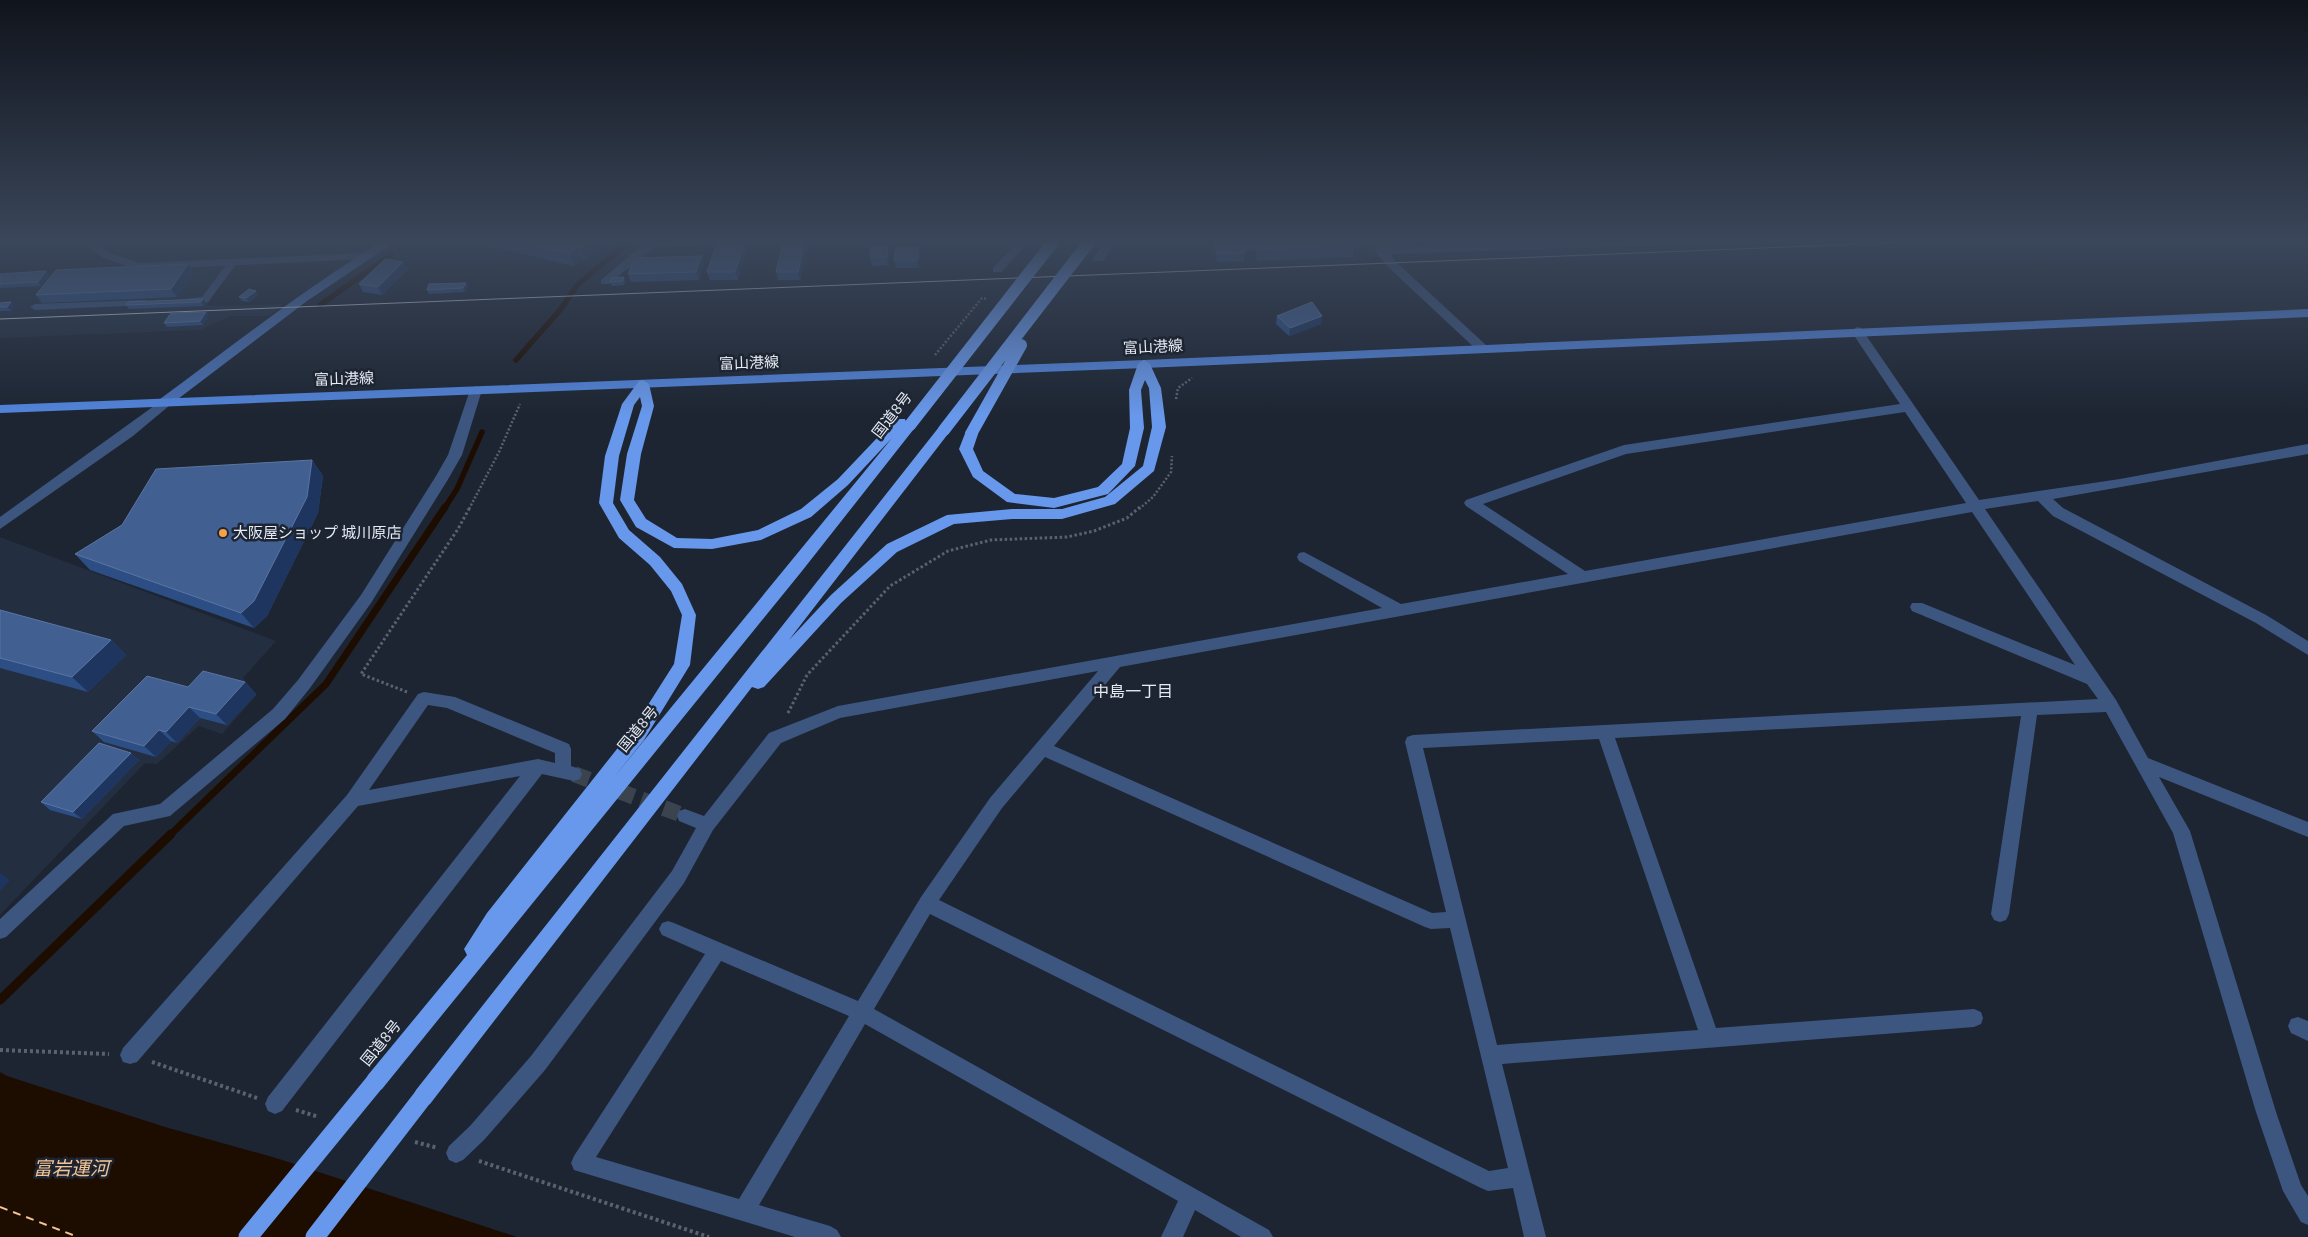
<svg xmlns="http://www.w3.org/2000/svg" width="2308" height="1237" font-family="Ubuntu,'Noto Sans JP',sans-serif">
	<rect width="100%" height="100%" fill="#1d2532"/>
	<path fill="#232e40" d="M231 267 207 306 284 304 269 316H230L200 330 0 338V277Z
		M0 537 276 641 243 678 257 695 222 734 199 726 157 764 145 763 0 915Z"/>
	<path fill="#1d0c00" d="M0 1072 7 1076 165 1127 276 1158 517 1237H0Z"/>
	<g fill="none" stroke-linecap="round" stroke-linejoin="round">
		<path stroke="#1d0c00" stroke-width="5.5" d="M320 305 391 255
			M516 360 560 310 578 284 629 242
			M444 509 457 489 482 432"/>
		<path stroke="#1d0c00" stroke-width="7" d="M170 835 326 684 445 507"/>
		<path stroke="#1d0c00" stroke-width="9" d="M0 1000 171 834"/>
		<path stroke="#f4c394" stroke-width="2" stroke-dasharray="8 6" stroke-linecap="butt" d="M0 1207 78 1237"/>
		<path stroke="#3b434f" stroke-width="16" stroke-dasharray="16 8" stroke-linecap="butt" d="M574 774 685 816"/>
		<path stroke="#5b626e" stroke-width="2.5" stroke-dasharray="2 2" stroke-linecap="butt" d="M935 355 982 298 987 299
			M1176 399 1178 388 1192 378
			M469 509 499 452 520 404
			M1139 509 1153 497 1171 472 1172 456"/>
		<path stroke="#5b626e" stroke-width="3" stroke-dasharray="2.5 2.5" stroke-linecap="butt" d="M407 692 361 674 458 529 470 507
			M788 713 807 675 890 586 948 551 991 540 1067 537 1094 531 1127 518 1140 507"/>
		<path stroke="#5b626e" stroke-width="4" stroke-dasharray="3 3" stroke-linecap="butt" d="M0 1050 109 1054
			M152 1062 257 1098
			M296 1110 319 1117
			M415 1142 438 1148
			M479 1161 709 1237"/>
		<path fill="#3d5680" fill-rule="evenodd" d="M232 260 237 263 208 302 185 303V299L202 297 229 261Z
			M144 300 148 301V305L35 310 30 307 35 304Z"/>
		<path fill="#3d5680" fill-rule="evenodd" d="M0 242H9L0 247Z
			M79 242H93L112 254 140 263 365 253 371 256 365 259 139 270 104 258Z
			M646 242H707L702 245 654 247 609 284H601V280Z
			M1017 242H1029L1001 272H993V268Z
			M1105 242H1116L1103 261H1095L1093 259Z
			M1374 242H1384L1387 247 1540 242H1664L1659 245 1391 254 1395 261 1487 346 1489 349 1487 352H1479L1386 265 1375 251Z
			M1857 327 1861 328 1979 500 2120 479 2308 444V454L2053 499 2063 508 2266 615 2308 641V655L2256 623 2053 516 2038 501 1985 509 2116 700 2148 758 2308 822V837L2159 777 2190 831 2276 1112 2301 1185 2308 1196V1225L2301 1222 2283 1191 2256 1112 2173 833 2106 712 2037 715 2009 914 2006 920 2000 922 1994 920 1991 914 2021 716 1615 738 1716 1028 1974 1009 1981 1012 1983 1018 1981 1024 1974 1027 1502 1064 1546 1237H1524L1513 1188 1488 1191 1481 1188 930 914 874 1009 1269 1230 1273 1237H1241L1195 1210 1183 1237H1161L1178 1201 865 1024 759 1205 830 1226 837 1230 841 1237H795L574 1170 571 1163 574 1156 705 954 662 935 659 929 662 923 668 921 674 923 858 1001 921 897 990 798 1098 671 840 718 781 743 713 830 684 883 545 1070 484 1140 463 1160 456 1163 449 1160 446 1153 449 1146 470 1126 531 1056 672 871 696 828 679 821 677 816 679 811 685 809 704 816 769 733 838 706 1382 608 1299 561 1297 557 1299 553 1304 552 1401 604 1568 574 1466 506 1464 503 1466 500 1624 445 1900 404 1851 331ZM1905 412 1966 503 1585 571 1483 504 1626 454ZM1972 512 2075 665 1922 603H1912L1910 607 1912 611 2087 684 2098 699 1413 735 1407 737 1405 742 1446 912 1432 913 1054 746 1120 667ZM1599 739 1698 1030 1497 1045 1423 748ZM1045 757 1425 927 1431 929 1450 928 1508 1168 1489 1171 939 900 1002 808ZM721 961 849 1016 739 1199 596 1157Z
			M476 386 482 390 462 455 447 481 371 603 310 688 285 719 170 816 124 826 6 937 0 939V919L113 814 160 804 273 709 298 680 361 595 436 476 448 455 470 390Z
			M165 398 170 399 171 402 170 405 133 436 0 529V517Z
			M424 692 455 697 569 744 571 749V766L580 769 582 774 580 779 574 781 542 774 282 1111 275 1114 268 1111 265 1104 268 1097 520 776 358 806 137 1062 130 1064 123 1062 120 1055 123 1048 347 795 418 694ZM428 705 447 708 555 753V763L538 759 369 790Z
			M2298 1017 2308 1021V1041L2291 1033 2288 1026 2291 1019Z"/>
		<path fill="#4970b3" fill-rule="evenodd" d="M381 242H395L307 301 170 405H160L159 402 160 399C233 345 304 289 381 242Z"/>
		<path fill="#5284db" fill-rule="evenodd" d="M2308 309V317L1144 368 0 413V405L1144 360Z"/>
		<path fill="#6898eb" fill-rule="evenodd" d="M1144 360 1150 364 1161 388 1166 427 1154 471 1115 504 1062 519H1012L954 524 897 552 841 603 764 687 758 689 752 687 430 1104 423 1107 416 1104 413 1097 416 1090 939 427H949L951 430 789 640 831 595 887 544 947 515 1012 509H1062L1105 497 1143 466 1152 427 1149 388 1145 380 1141 390 1144 428 1135 466 1108 494 1054 508 1007 502 973 477 959 449 966 431H976L978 434 973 449 983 471 1015 494 1054 498 1098 487 1122 464 1130 428 1129 390 1138 364Z
			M643 380 649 384 654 406 641 454 634 500 646 519 677 538 712 539 758 530 801 509 838 479 895 419H905L906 422H915L917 425 802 571 382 1089 375 1092 368 1089 365 1082 368 1075 467 955 464 949 487 913 632 730 674 664 682 615 671 591 650 565 619 538 599 503 605 456 622 404 639 381ZM640 397 642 406 627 454 620 500 636 527 674 548 712 549 761 540 811 517 848 485 892 438 610 782 644 740 690 665 696 615 682 584 660 557 629 530 613 503 619 456 634 405Z"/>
		<path stroke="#ced3dd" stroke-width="1" d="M0 319 1911 242"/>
		<path stroke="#6898eb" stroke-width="12" d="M910 425 1053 242
			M944 430 1089 242
			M971 434 1021 345"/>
		<path stroke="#6898eb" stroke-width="19" d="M248 1237 375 1082
			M315 1237 423 1097"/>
	</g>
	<path fill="#2d4e85" d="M486 242H605L586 260 582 259 574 266 488 246Z
		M1214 242H1362L1363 243 1362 247 1354 248 1353 257 1257 261 1255 250 1244 251V261L1217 262Z
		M809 245 800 280H778L776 272Z
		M919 247 920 255 918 268H896L894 260Z
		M748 248 738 280H710L707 272Z
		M889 253 888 265 872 266 870 258Z
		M702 256 704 264 699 280 631 282 628 274Z
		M403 262 408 270 382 295 363 292 359 284Z
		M46 271 49 275 41 286 0 288V274Z
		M194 272 177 297 42 303 36 295Z
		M626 281 624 285 612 286 610 282Z
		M466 283 468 287 465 292 429 294 427 290Z
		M256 291 258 295 249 302 242 301 239 297Z
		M203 299 206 303 204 306 129 309 126 305Z
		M11 302 14 306 11 311H0V303Z
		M206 312 209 316 203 325 167 327 164 323Z
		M1277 316 1321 324 1289 336 1276 324Z
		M312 460 323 476 318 513 267 616 254 628 90 570 75 554Z
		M0 610 111 640 126 655 88 692 0 668Z
		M245 682 256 694 227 725 200 718 177 743 171 741 156 757 104 742 92 731 188 687Z
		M131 753 139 760 82 819 50 810 41 802Z"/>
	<path fill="#1e365f" d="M587 242H605L586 260 581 248Z
		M745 242H746L748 248 738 280 735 272Z
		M805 242H808L809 245 800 280 798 272Z
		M888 245 889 253 888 265 887 257Z
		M577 247 582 259 574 266 570 254Z
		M919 247 920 255 918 268 917 260Z
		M702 256 704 264 699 280 696 272Z
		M403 262 408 270 382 295 378 287Z
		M188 264 194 272 177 297 171 289Z
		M46 271 49 275 41 286 38 282Z
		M624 277 626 281 624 285 623 281Z
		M466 283 468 287 465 292 463 288Z
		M256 291 258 295 249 302 246 298Z
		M203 299 206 303 204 306 201 302Z
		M11 302 14 306 11 311 7 307Z
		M206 312 209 316 203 325 200 321Z
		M1322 316 1321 324 1289 336 1290 328Z
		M312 460 323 476 318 513 267 616 254 628 241 613Z
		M111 640 126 655 88 692 72 677Z
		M245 682 256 694 227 725 216 714Z
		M189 707 200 718 177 743 166 732Z
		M159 730 171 741 156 757 144 746Z
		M131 753 139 760 82 819 73 812Z
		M0 873 10 880 0 891Z"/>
	<path fill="#415f91" stroke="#5b75a1" d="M520 242H587L581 248 577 247 570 254Z
		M717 242H745L735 272H707Z
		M783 242H805L798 272H776Z
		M1215 242H1243L1245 253 1217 254Z
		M1254 242 1255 247H1244L1243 243Z
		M1257 242H1353L1354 245 1258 249Z
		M1353 242H1362L1363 243 1354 244Z
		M888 245 887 257 870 258 871 246Z
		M896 247H919L917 260H894Z
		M702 256 696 272 628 274 634 258Z
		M385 259 403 262 378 287 359 284Z
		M188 264 171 289 36 295 56 270Z
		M46 271 38 282 0 284V274Z
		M624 277 623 281 610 282 612 278Z
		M466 283 463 288 427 290 429 284Z
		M249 289 256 291 246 298 239 297Z
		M203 299 201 302 126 305 128 302Z
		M11 302 7 307H0V303Z
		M1312 302 1322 316 1290 328 1277 316Z
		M206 312 200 321 164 323 171 313Z
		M312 460 307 497 254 601 241 613 75 554 122 525 156 469Z
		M0 610 111 640 72 677 0 658Z
		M203 671 245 682 216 714 189 707 166 732 159 730 144 746 92 731 147 676 188 687Z
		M99 743 131 753 73 812 41 802Z"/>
	<linearGradient id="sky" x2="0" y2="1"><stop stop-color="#10141c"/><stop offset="0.58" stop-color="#3a465a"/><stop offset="1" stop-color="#3a465a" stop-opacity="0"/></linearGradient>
	<rect width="2308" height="416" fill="url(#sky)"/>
	<circle fill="#f5a246" stroke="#1d2532" stroke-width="2" cx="223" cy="533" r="5"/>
	<g text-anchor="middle" stroke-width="5" stroke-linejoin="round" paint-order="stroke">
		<g font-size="15" fill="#e6ebf4" stroke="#1d2532">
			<text transform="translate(1153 347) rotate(-3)" y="5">富山港線</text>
			<text transform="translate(749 363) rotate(-2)" y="5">富山港線</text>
			<text transform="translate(344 379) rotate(-2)" y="5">富山港線</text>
			<text transform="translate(892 415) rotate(-52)" y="5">国道8号</text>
			<text transform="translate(638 729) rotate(-51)" y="5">国道8号</text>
			<text transform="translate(381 1043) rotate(-51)" y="5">国道8号</text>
		</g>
		<g font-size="15" fill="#e6ebf4" stroke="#1d2532" text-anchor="start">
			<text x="233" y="538">大阪屋ショップ 城川原店</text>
		</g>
		<g font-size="16" fill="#e6ebf4" stroke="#1d2532">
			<text x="1133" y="697">中島一丁目</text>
		</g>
		<g font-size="19" font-style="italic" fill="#f4c394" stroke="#1d2532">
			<text x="71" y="1175">富岩運河</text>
		</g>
	</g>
</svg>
